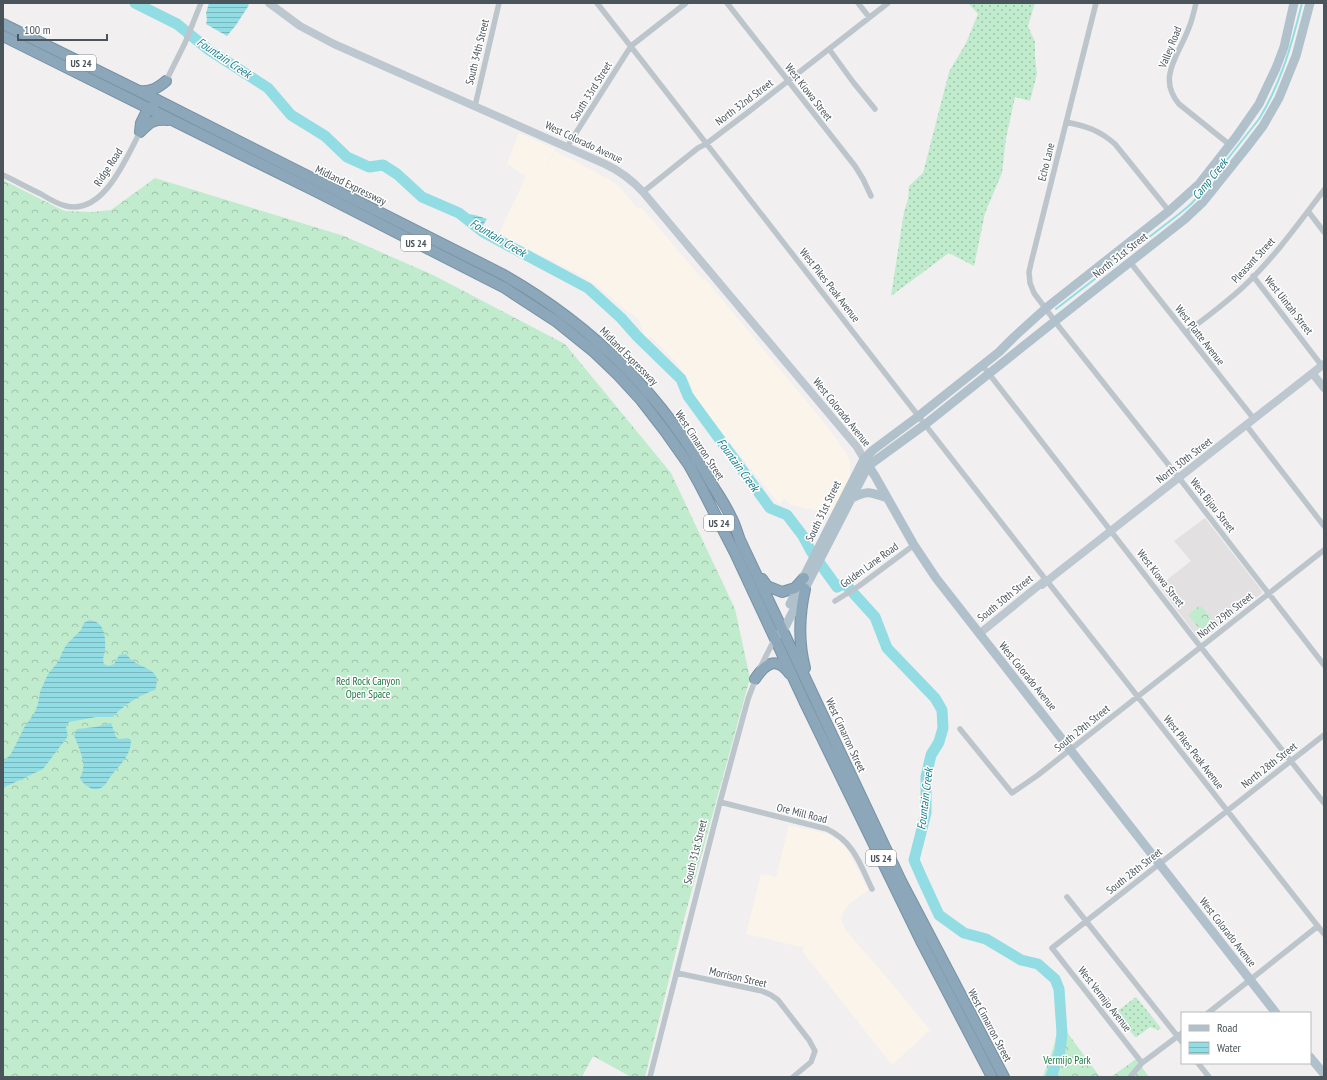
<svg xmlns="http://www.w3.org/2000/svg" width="1327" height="1080" font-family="'PT Sans Narrow',sans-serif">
	<defs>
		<pattern id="grass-dots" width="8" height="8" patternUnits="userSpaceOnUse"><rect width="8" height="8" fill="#c1ebcd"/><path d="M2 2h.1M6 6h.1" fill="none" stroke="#9fc1a9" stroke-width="1.8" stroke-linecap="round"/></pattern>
		<pattern id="forest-crowns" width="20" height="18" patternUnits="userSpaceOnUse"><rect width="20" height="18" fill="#c1ebcd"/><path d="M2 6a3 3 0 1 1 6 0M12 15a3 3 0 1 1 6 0" fill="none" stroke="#9fc1a9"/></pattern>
		<pattern id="water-rules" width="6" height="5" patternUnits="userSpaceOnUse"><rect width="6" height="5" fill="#92dce4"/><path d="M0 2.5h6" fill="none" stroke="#79b5bc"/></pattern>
	</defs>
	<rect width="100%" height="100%" fill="#f1efef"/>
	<path fill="#faf4ea" d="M519 133 555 149 541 181 555 151 581 164 615 183 623 191 637 208H642L703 280 702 281 705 279 827 426 848 456 850 462V479L833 514 791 505 784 498 780 505 697 402 689 381 676 362 651 337H645L638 318 628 312 596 285 578 274 499 234 526 176 520 173 507 163Z
		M789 825 828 834 837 839 846 847 868 890 849 904 843 913 841 920 846 931 888 979 930 1030 892 1065 802 951 805 948 746 934 761 874 776 877Z"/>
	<path fill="#e2e0e1" d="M1205 518 1262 591V593L1202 640 1199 639 1159 586 1191 561 1174 541Z"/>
	<path fill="url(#grass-dots)" d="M968 3H1035L1028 26 1035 42V58L1037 74 1030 101 1015 97 1006 138 1002 173 985 213 974 266 949 253 891 296 904 212 908 199 909 186 923 173 949 72 966 43 978 14Z
		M1136 997 1161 1028 1158 1030 1150 1027 1137 1037H1135L1115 1013Z"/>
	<path fill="url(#forest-crowns)" d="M155 178 344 236 433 275 565 344 671 473 735 609 750 678 684 919 645 1077H631L593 1056 582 1077H3V180L56 207 65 211 92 212 111 210Z
		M1199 606 1203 608 1215 624 1203 633 1188 615Z
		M1058 1020 1100 1077H1043C1050 1055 1057 1044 1058 1020Z
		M1136 1059 1149 1077H1111Z"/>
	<path fill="url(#water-rules)" d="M209 3H246L249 5 236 25 227 36 206 24 207 20 206 13Z
		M462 213 475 215 487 219 478 233 467 225 460 217Z
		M89 620C105 621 106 638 105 651 104 656 102 659 104 664L108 666C115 665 116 661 119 655L126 654C129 657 132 661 136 663 148 670 162 671 155 690 140 695 123 705 113 717H96L69 722 66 727 68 736 43 769 3 788V762L11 754 25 726 34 714 38 704 40 692 48 674 58 662 66 645 81 630 84 623Z
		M111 723 116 737 119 739 128 738 131 740C131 756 120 764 111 776 108 780 106 785 101 788 93 792 83 785 80 778 81 775 83 772 83 769 85 759 77 744 74 735L77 729 96 727Z"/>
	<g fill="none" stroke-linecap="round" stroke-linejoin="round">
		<path stroke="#92dce4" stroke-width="2" d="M1056 309 1179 214 1191 204 1200 194 1259 119C1281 83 1292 44 1302 3"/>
		<path stroke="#92dce4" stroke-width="11" d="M135 3 177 24 209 50 268 88 291 115 325 136 347 157 369 167 383 165 397 174 422 197 459 213 483 232 588 288 621 318 637 336 681 379 688 396 770 508 787 515 803 536 811 551 837 587 841 585H846L875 617 887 648 935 698 942 710 943 728 939 742 931 755 926 777V813L914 860 921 876 939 915 964 933 986 939 1021 960 1038 964 1055 979 1059 989 1062 1033 1060 1051 1051 1077"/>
		<defs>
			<path id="highway" d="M3 24 159 101 502 274C592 325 663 395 713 486 719 496 726 506 731 517 735 524 737 532 740 540L901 881 1004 1077
				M3 36 317 192 505 288 557 322 593 351 618 375 641 400 665 431 689 465 699 483 735 553 805 703 922 943 992 1077
				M140 91C151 92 158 88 166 81
				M140 132 141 123 148 109 153 107
				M140 132C150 122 153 119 168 120
				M762 579 767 586 782 592 795 588 804 578
				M805 668C798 641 799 616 805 589
				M755 679C765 664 776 655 790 674"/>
		</defs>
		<use href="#highway" stroke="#7692a5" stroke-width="12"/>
		<path stroke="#bcc5cb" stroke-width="5.5" d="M597 3 1046 580
			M727 3 855 166 863 179 871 196
			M858 3 869 17
			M1096 3 1031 263 1029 272 1030 283 1034 293 1060 328 1183 483 1324 665
			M1196 3C1194 12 1192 21 1188 30 1178 56 1157 78 1179 104L1230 145
			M829 49 853 82 875 109
			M166 81 185 43 201 3
			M475 106 499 3
			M1066 122C1086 126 1099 130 1115 144L1169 211
			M567 147 631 46 686 3
			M3 175C16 181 28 188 41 194 49 199 57 204 66 206 104 215 126 158 140 132
			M643 192 698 148 706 144 747 113 888 3
			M1308 211 1324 232
			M1130 262 1254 419
			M1253 276 1322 366
			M1186 333C1205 318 1226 303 1243 287 1274 258 1299 223 1324 190
			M983 366 1196 641 1324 803
			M1246 425 1324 526
			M1047 581 1324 934
			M835 601 859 586 914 545
			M759 670 775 638
			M960 729 1012 793 1038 775 1324 550
			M720 802 827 829C854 842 860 864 872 889
			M1067 897 1182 1042
			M677 973 762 991 771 995 778 1000 809 1040 815 1051 811 1062 793 1077
			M1208 1013 1318 926
			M1142 1063 1052 948 1324 735
			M1198 1063 1209 1077
			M650 1077 720 802 748 699 756 678
			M1130 1077 1142 1063 1182 1033"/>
		<path stroke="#bcc7cf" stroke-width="8" d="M269 3 300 26 334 44 605 164C620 171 632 180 643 192L857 447 864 459
			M1313 374 1324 388
			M1040 585H1042L1057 573 1324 364
			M979 634 1043 582"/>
		<path stroke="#b1c1cb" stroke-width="9" d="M866 462 875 476 914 545 936 578 1276 1013
			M852 498C868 490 870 492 887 498
			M790 604 864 459 873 450 916 418 999 352 1014 337 1046 308 1169 211 1199 184 1236 137 1259 104 1276 68 1284 47 1294 3
			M779 634 783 631 868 466 927 423 1055 321 1185 219 1203 202 1247 147 1263 126 1279 98 1296 56 1310 3
			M1310 1057 1324 1074"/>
		<use href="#highway" stroke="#8ba7b9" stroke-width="10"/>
	</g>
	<g text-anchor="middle" stroke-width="3" stroke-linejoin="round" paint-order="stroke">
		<g fill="#fff" stroke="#80878c" stroke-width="1">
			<rect x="66" y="55" width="30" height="16" rx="3"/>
			<rect x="401" y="235" width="30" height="16" rx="3"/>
			<rect x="704" y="515" width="30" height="16" rx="3"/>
			<rect x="866" y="850" width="30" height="16" rx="3"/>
		</g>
		<g font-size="10" font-weight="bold" fill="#49545b">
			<text x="81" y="67">US 24</text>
			<text x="416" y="247">US 24</text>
			<text x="719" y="527">US 24</text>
			<text x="881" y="862">US 24</text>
		</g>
		<g font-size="11" fill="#49545b" stroke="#fff">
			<text transform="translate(1170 47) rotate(-68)" y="4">Valley Road</text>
			<text transform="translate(477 52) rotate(-76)" y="4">South 34th Street</text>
			<text transform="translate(591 91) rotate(-58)" y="4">South 33rd Street</text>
			<text transform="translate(809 92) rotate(52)" y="4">West Kiowa Street</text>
			<text transform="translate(744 102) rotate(-37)" y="4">North 32nd Street</text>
			<text transform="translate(584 142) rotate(25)" y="4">West Colorado Avenue</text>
			<text transform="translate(1046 162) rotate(-76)" y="4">Echo Lane</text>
			<text transform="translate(108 167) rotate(-57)" y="4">Ridge Road</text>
			<text transform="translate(351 185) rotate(26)" y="4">Midland Expressway</text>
			<text transform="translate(1120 255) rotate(-38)" y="4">North 31st Street</text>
			<text transform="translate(1253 260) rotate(-47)" y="4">Pleasant Street</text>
			<text transform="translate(830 285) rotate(52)" y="4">West Pikes Peak Avenue</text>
			<text transform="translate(1289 305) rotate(52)" y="4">West Uintah Street</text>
			<text transform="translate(1200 335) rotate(52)" y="4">West Platte Avenue</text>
			<text transform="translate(629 356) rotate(45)" y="4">Midland Expressway</text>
			<text transform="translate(842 412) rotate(51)" y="4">West Colorado Avenue</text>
			<text transform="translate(700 445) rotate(57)" y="4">West Cimarron Street</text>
			<text transform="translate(1184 460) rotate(-38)" y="4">North 30th Street</text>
			<text transform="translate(1213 505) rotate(52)" y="4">West Bijou Street</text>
			<text transform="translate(823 511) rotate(-64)" y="4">South 31st Street</text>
			<text transform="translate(869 565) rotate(-36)" y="4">Golden Lane Road</text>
			<text transform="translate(1161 578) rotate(52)" y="4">West Kiowa Street</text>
			<text transform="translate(1005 598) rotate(-39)" y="4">South 30th Street</text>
			<text transform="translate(1225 615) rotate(-38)" y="4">North 29th Street</text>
			<text transform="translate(1028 676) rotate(51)" y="4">West Colorado Avenue</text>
			<text transform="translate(1082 728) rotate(-39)" y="4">South 29th Street</text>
			<text transform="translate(846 735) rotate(65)" y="4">West Cimarron Street</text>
			<text transform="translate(1194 752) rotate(52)" y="4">West Pikes Peak Avenue</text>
			<text transform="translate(1269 765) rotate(-38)" y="4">North 28th Street</text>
			<text transform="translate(802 813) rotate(14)" y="4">Ore Mill Road</text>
			<text transform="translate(695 852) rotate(-76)" y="4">South 31st Street</text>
			<text transform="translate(1134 871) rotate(-38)" y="4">South 28th Street</text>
			<text transform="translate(1228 932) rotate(52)" y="4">West Colorado Avenue</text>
			<text transform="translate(738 977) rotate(13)" y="4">Morrison Street</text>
			<text transform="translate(1105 999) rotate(52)" y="4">West Vermijo Avenue</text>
			<text transform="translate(990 1025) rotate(62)" y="4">West Cimarron Street</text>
		</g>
		<g font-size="11" fill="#1f7641" stroke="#fff">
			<text x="368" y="685">Red Rock Canyon<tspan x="368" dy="13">Open Space</tspan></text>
			<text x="1067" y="1064">Vermijo Park</text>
		</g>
		<g font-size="12" font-style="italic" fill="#187d89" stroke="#fff">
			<text transform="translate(224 58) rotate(34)" y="4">Fountain Creek</text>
			<text transform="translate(1210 179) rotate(-51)" y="4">Camp Creek</text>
			<text transform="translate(498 238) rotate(31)" y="4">Fountain Creek</text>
			<text transform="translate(738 465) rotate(54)" y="4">Fountain Creek</text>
			<text transform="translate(925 799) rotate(-83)" y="4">Fountain Creek</text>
		</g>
	</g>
	<rect width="1327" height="1080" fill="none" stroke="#49545b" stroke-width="8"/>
	<rect x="1181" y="1012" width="130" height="52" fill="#ffffff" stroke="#b6bbbd"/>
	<rect x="1189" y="1025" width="20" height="6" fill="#b1c1cb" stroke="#b6bbbd"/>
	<text x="1217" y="1032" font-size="12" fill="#49545b">Road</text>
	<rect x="1189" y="1042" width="20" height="12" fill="url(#water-rules)" stroke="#b6bbbd"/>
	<text x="1217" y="1052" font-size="12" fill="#49545b">Water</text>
	<path d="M18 34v6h89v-6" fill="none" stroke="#49545b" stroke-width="2"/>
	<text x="24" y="34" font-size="12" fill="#49545b" stroke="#ffffff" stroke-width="3" paint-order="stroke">100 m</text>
</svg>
